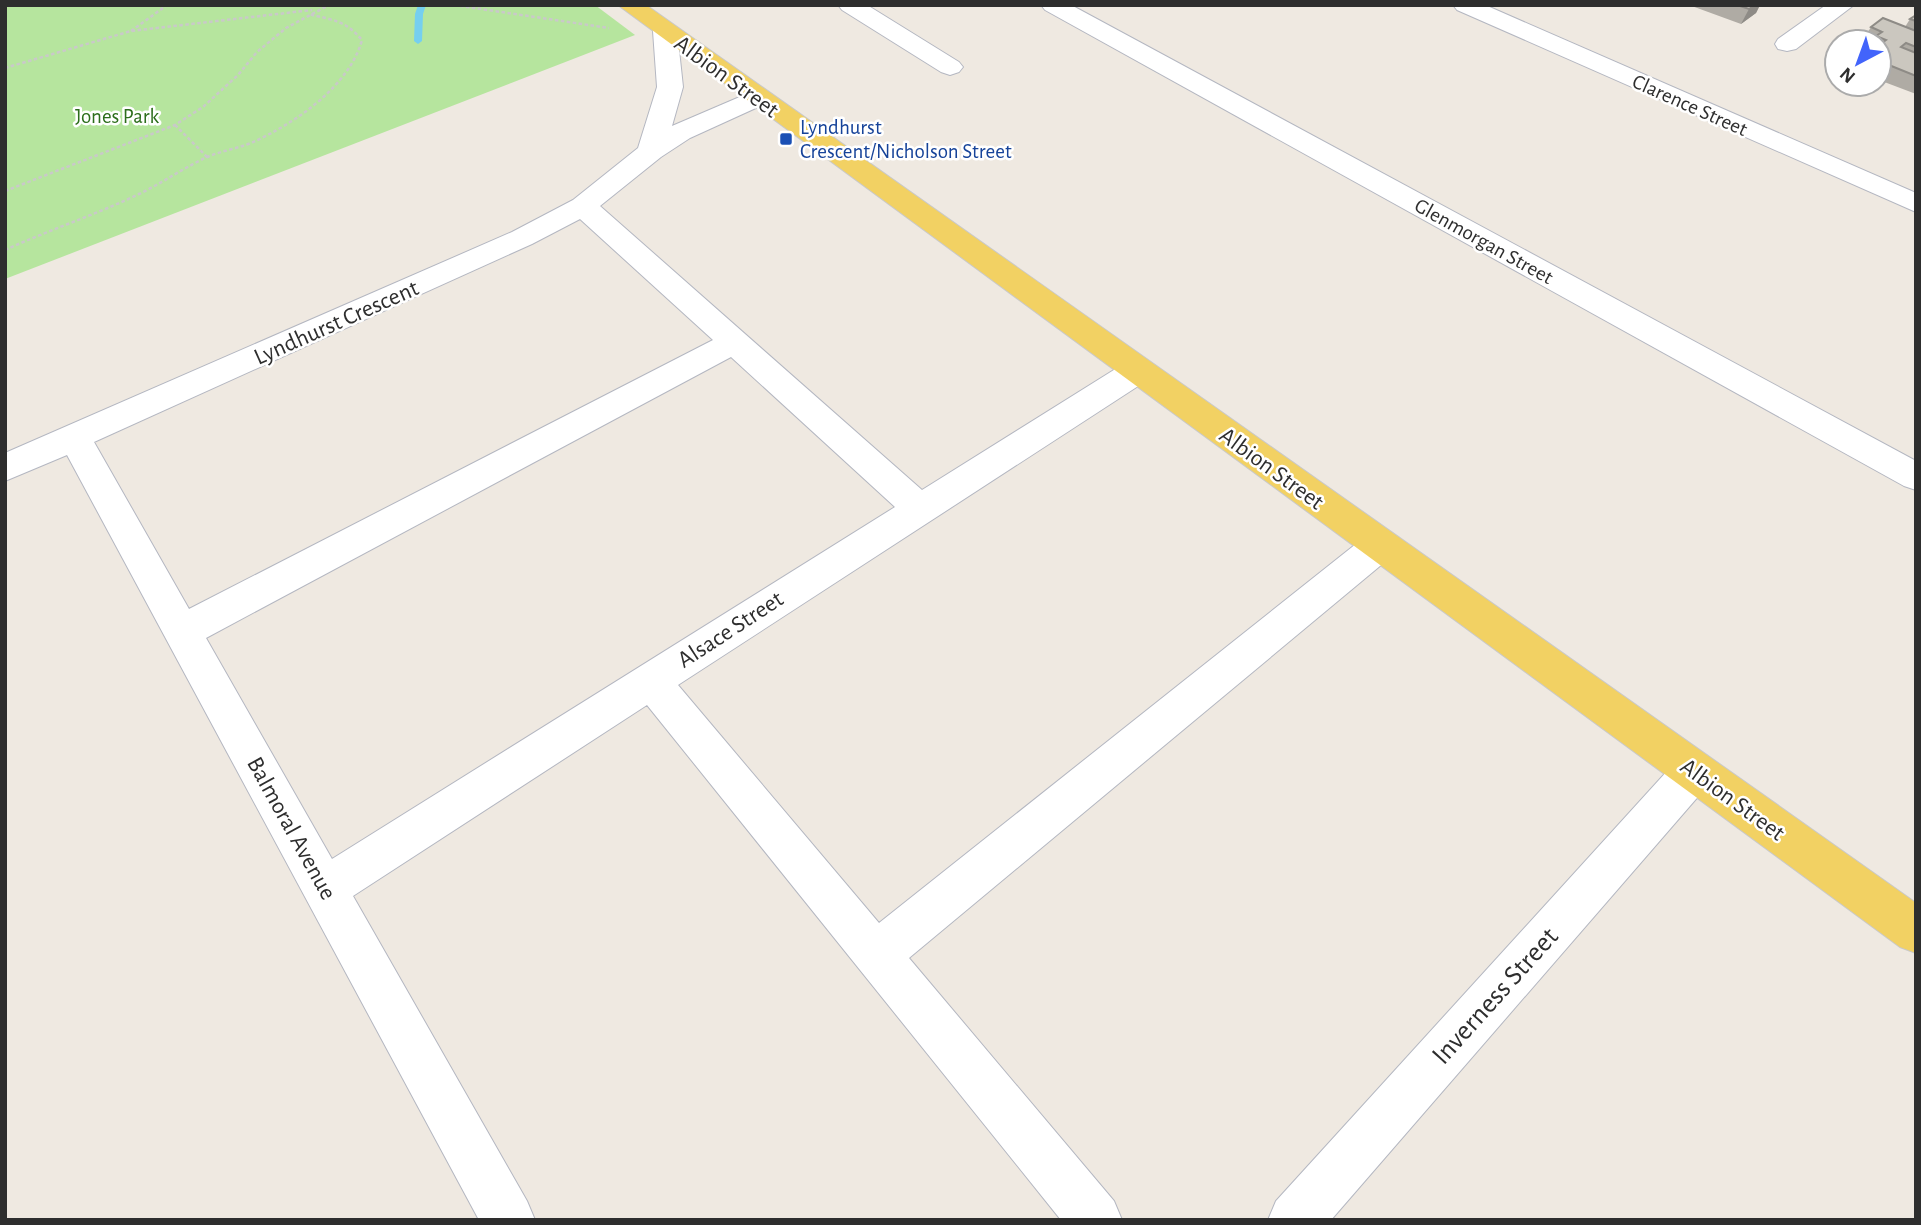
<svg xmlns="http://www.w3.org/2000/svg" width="1921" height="1225" font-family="'Alegreya Sans',sans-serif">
	<rect width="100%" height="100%" fill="#efe9e1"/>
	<path fill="#b6e59e" d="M5 5H595L635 35 5 279Z"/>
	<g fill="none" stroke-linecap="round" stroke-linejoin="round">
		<path fill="#75cff0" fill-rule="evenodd" d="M418 5H426L423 14 422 41 418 44 414 41 415 14Z"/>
		<defs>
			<path id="minor" d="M838 5H867L959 62 963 67 959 72 950 75 941 72 842 10Z
				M1041 5H1071L1916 461V490L1904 486 1045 10Z
				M1453 5H1485L1916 193V212L1457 10Z
				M1826 5H1854L1796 49 1787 51 1778 49 1775 44 1778 39Z
				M665 24 674 26 677 31 683 87 672 126 749 93 758 90 767 93 771 98 767 103 690 138 661 157 600 206 922 490 1125 363 1137 360 1149 363 1153 371 1149 379 678 685 879 923 1366 536 1379 532 1392 536 1397 546 1392 556 909 958 1114 1201 1122 1220H1061L647 705 353 896 527 1201 535 1220H479L67 455 5 481V453L512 232 573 200 638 148 657 87 653 31 656 26ZM580 219 713 340 189 609 94 442 532 244ZM731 357 895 507 332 859 206 638Z
				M1694 752 1709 758 1715 771 1709 784 1331 1220H1268L1276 1201 1679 758Z"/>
			<path id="major" d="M618 5H646L1916 903V953L1900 947Z"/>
		</defs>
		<use href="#minor" stroke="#b4b7c1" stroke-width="2"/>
		<use href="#major" stroke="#c9c9c9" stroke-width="2"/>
		<path stroke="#c9c9c9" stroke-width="2.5" stroke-dasharray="3.5 2.5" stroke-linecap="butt" d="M454 5 609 28
			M131 31 167 5
			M5 68 131 31 312 10
			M175 125 207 157
			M5 191 175 125 203 107 238 75 257 52 286 28 329 5
			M5 250C49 230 95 215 139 194 162 183 182 169 205 158 220 151 236 149 251 143 294 124 349 87 362 40 345 20 333 20 308 14"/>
		<use href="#minor" fill="#fff" fill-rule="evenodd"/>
		<use href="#major" fill="#f2d163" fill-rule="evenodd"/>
	</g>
	<path fill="#afaba4" d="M1689 5H1760L1756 13 1741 24Z
		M1916 15V94L1879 80V42H1862L1871 27H1905L1910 19Z"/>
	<path fill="#8e8b86" d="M1755 5H1760L1756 13 1741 24 1749 9Z"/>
	<path fill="#cbc7bf" stroke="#8e8b86" stroke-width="2" d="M1737 5H1755L1749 9Z
		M1916 15V21L1910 19Z
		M1883 18 1916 31V47L1906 43 1901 47 1916 53V76L1879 61V45L1886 40 1876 36 1882 32 1871 27Z"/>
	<rect fill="#1a4fb4" stroke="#fff" stroke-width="2.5" x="779" y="132" width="14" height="14" rx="3.5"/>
	<g text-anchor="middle" stroke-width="5" stroke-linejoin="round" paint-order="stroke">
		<g font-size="21" fill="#2e2e2e" stroke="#fff">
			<text transform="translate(1690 105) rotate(24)" y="7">Clarence Street</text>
			<text transform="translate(1484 241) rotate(29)" y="7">Glenmorgan Street</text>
		</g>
		<g font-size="21" fill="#2c6e1b" stroke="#fff">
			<text x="117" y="123">Jones Park</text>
		</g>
		<g font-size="21" fill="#164399" stroke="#fff" text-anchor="start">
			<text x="800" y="134">Lyndhurst<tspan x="800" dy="24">Crescent/Nicholson Street</tspan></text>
		</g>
		<g font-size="24" fill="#2e2e2e" stroke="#fff">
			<text transform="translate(727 76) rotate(36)" y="8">Albion Street</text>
			<text transform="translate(336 322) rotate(-24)" y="8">Lyndhurst Crescent</text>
			<text transform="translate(1272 468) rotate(36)" y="8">Albion Street</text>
			<text transform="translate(730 629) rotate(-33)" y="8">Alsace Street</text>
			<text transform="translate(1733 799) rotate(36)" y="8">Albion Street</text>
			<text transform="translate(292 828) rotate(61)" y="8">Balmoral Avenue</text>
		</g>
		<g font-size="28" fill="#2e2e2e" stroke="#fff">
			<text transform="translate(1494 995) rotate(-48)" y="10">Inverness Street</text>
		</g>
	</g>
	<rect width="1921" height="1225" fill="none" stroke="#2e2e2e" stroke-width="14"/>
	<g transform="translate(1858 63) rotate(221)"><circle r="33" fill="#ffffff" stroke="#ababab" stroke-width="2"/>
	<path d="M0-5L12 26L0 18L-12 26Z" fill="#4264fb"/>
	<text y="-10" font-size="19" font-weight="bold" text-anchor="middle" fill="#2e2e2e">N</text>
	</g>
</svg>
